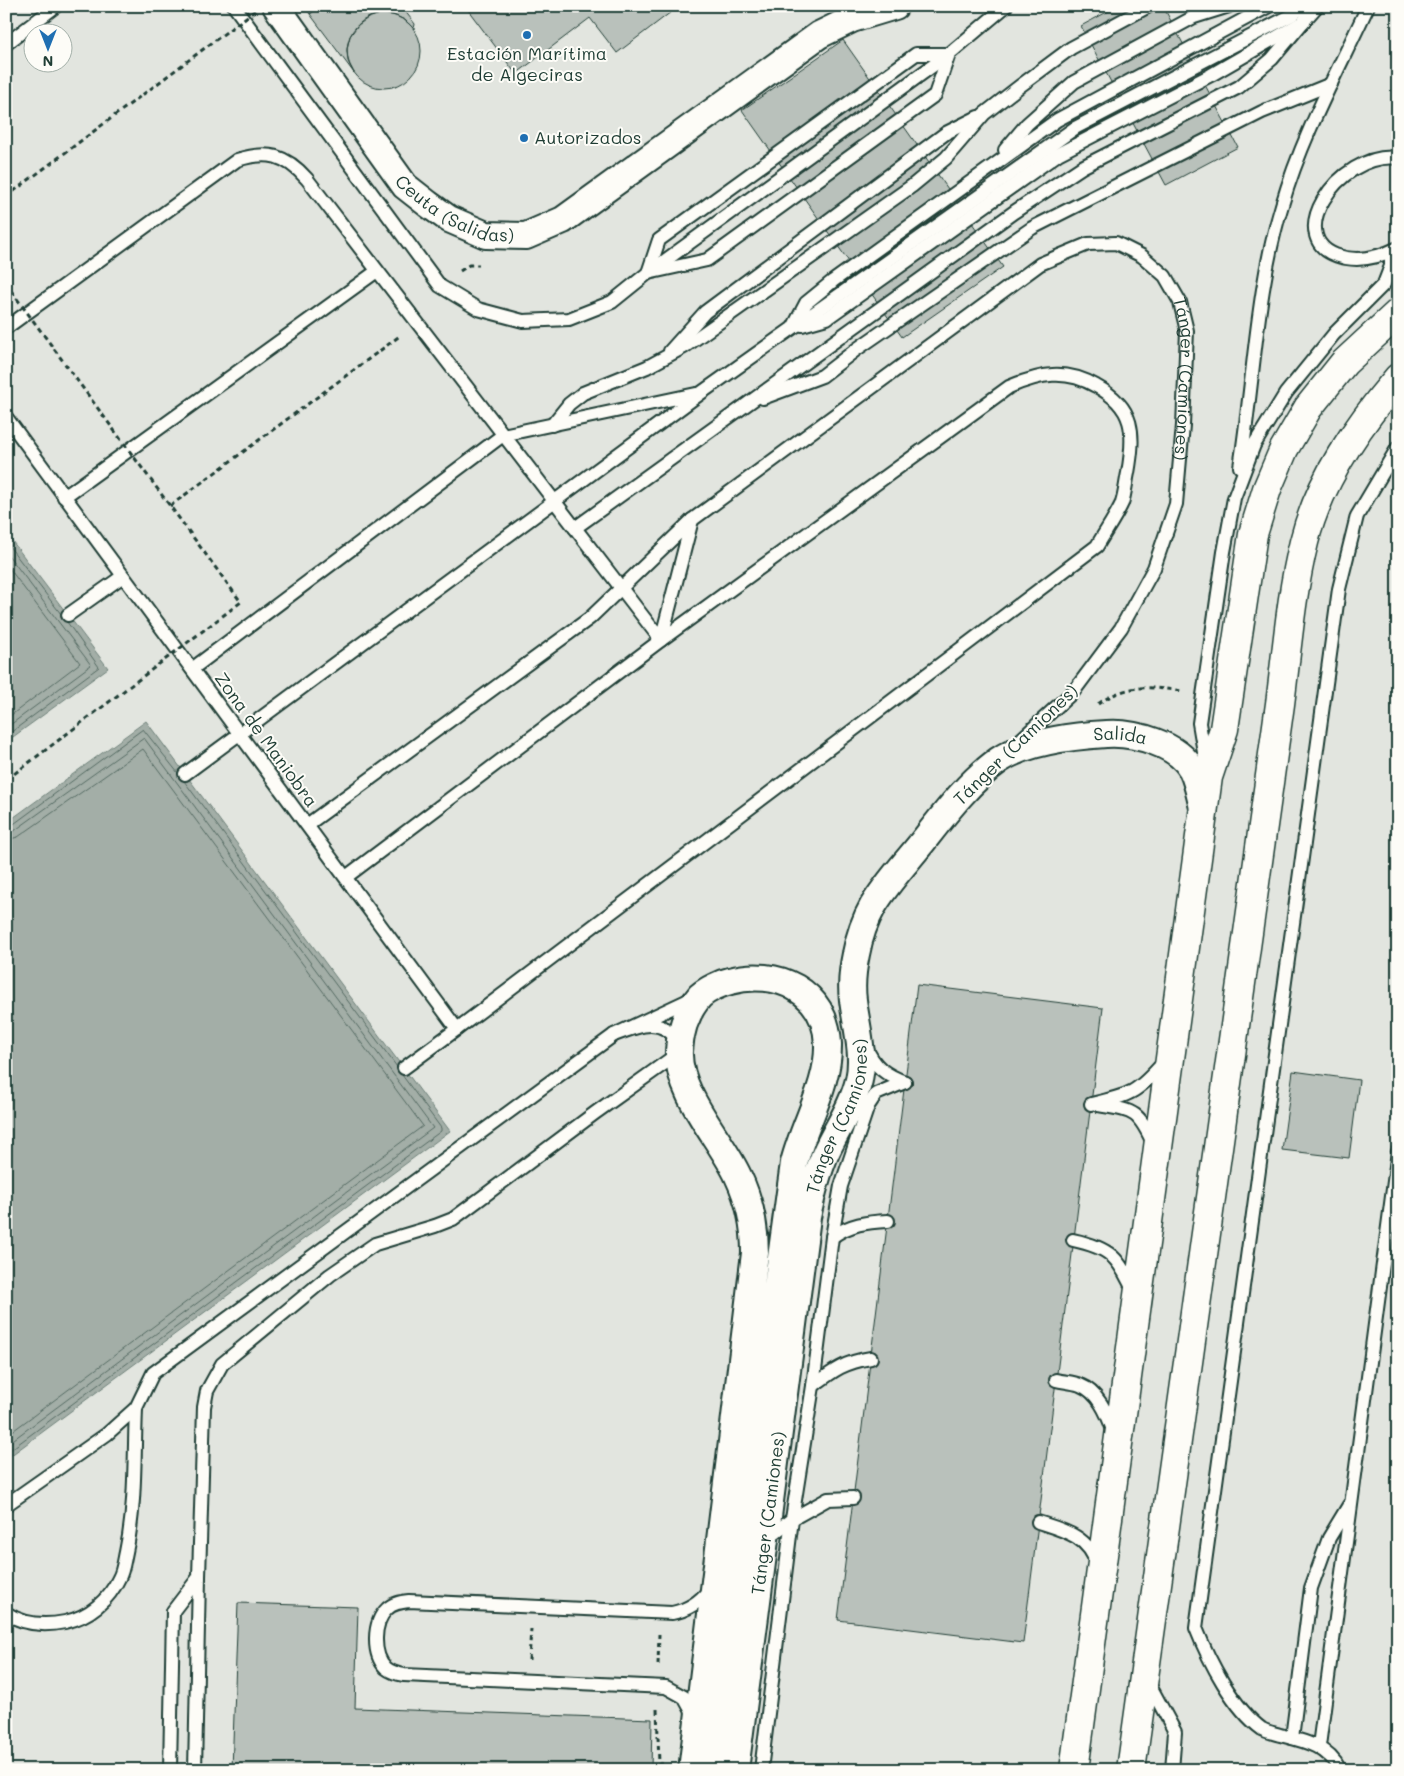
<svg xmlns="http://www.w3.org/2000/svg" width="1404" height="1776" font-family="Mali,sans-serif">
	<rect width="100%" height="100%" fill="#f4f4ef"/>
	<filter id="ink" filterUnits="userSpaceOnUse"><feTurbulence type="fractalNoise" baseFrequency=".02" numOctaves="2"/><feDisplacementMap in="SourceGraphic" scale="10" xChannelSelector="R" yChannelSelector="G"/><feConvolveMatrix kernelMatrix="1 2 1 2 8 2 1 2 1" color-interpolation-filters="sRGB"/></filter>
	<g filter="url(#ink)">
		<path fill="#e2e5df" fill-rule="evenodd" d="M6 6H1398V1770H6V1459L450 1131 145 721 6 823V742L108 668 6 533ZM32 32H62V62H32Z"/>
		<path fill="#a3aea7" stroke="#6e8179" d="M6 533 108 668 6 742Z
			M146 721 450 1131 6 1459V823Z"/>
		<g fill="none" stroke-linecap="round" stroke-linejoin="round">
			<path stroke="#546a62" stroke-width="1" d="M6 542 61 614
				M6 552 91 665 6 728
				M6 564 80 663 6 719
				M6 736 99 667 67 622
				M184 781 397 1067
				M6 827 11 826 143 729 178 773
				M6 833 14 831 144 738 433 1128 6 1445
				M6 840 18 837 143 749 423 1126 6 1436
				M6 1453 441 1131V1128L402 1075"/>
		</g>
		<path fill="#b9c1bb" stroke="#1f3d34" d="M304 6H320L310 14Z
			M320 6H401L415 24 414 29 405 20 393 15 380 14 368 18 358 25 350 36 347 49 348 61 354 73 310 14Z
			M465 6H679L617 53 590 18 516 74Z
			M1118 6H1163L1238 147 1166 185 1081 26Z
			M347 51a37 37 0 1 1 74 0a37 37 0 1 1-74 0Z
			M843 40 1003 267 902 337 742 110Z
			M917 985 1103 1008 1023 1643 838 1620Z
			M1293 1071 1359 1080 1349 1158 1282 1150Z
			M238 1603 358 1607 355 1708 652 1719 651 1770H232Z"/>
		<g fill="none" stroke-linecap="round" stroke-linejoin="round">
			<defs>
				<g id="service">
					<path d="M234 6 440 286 478 309 523 321 569 319 612 302 648 273 949 54 1006 6"/>
					<path d="M6 44 56 6"/>
					<path d="M916 54H949L935 95 707 260 648 273 659 240Z"/>
					<path d="M1005 150 1027 124 1074 82 1194 17 1229 6"/>
					<path d="M1398 158C1338 150 1276 245 1346 258 1364 261 1382 256 1398 248"/>
					<path d="M802 325 827 318 1058 154 1211 75 1303 22 1317 6"/>
					<path d="M794 326 806 303 833 281 1057 120 1269 6"/>
					<path d="M6 328 237 160C268 150 286 155 307 179L661 640 1009 387C1040 374 1065 368 1096 386 1135 407 1135 433 1128 473 1126 482 1125 494 1122 503 1115 518 1105 532 1097 546L457 1029"/>
					<path d="M670 351 705 312 946 133 978 117"/>
					<path d="M763 398 822 376 857 349 1032 228 1262 112 1331 84"/>
					<path d="M6 417 457 1029 404 1068"/>
					<path d="M552 425 569 404 583 393 647 367 684 347 912 186 946 158 984 114 1020 86 1071 48 1149 6"/>
					<path d="M1240 467C1254 380 1256 290 1282 205 1302 136 1338 71 1368 6"/>
					<path d="M64 497 377 271"/>
					<path d="M575 528 1014 212 1082 167 1239 87 1272 59 1303 22"/>
					<path d="M68 615 123 576"/>
					<path d="M192 669 503 435 696 394"/>
					<path d="M1206 764 1199 723 1224 552 1234 498 1254 445 1286 393 1334 334 1384 284 1391 266V252"/>
					<path d="M185 774 701 393 1075 128 1292 15 1304 6"/>
					<path id="s1" d="M307 825 590 618 692 520 1040 264 1088 244 1116 243 1142 256 1165 276 1180 302 1187 331 1183 425 1176 504 1154 568 1121 628 1074 691 1016 744"/>
					<path d="M346 877 661 640 692 520"/>
					<path d="M679 1042C661 1016 640 1025 614 1035L693 998"/>
					<path d="M866 1047C874 1067 886 1075 905 1082"/>
					<path d="M1091 1104C1131 1095 1137 1093 1164 1062"/>
					<path d="M1098 1105C1135 1111 1138 1110 1154 1145"/>
					<path d="M832 1237C850 1224 866 1222 888 1221"/>
					<path d="M1073 1240C1111 1248 1119 1258 1134 1292"/>
					<path d="M1056 1380C1064 1382 1073 1382 1080 1385 1098 1392 1107 1413 1113 1430"/>
					<path d="M813 1386C834 1370 845 1362 871 1358"/>
					<path d="M6 1505 107 1434 136 1408 153 1373 614 1035"/>
					<path d="M1038 1522C1063 1530 1089 1536 1097 1565"/>
					<path d="M768 1538 792 1519 828 1499 853 1498"/>
					<path d="M6 1613C24 1625 45 1626 65 1622 89 1617 109 1600 119 1578 123 1571 124 1561 126 1552 136 1506 134 1456 136 1408"/>
					<path d="M1148 1682 1175 1732 1172 1770"/>
					<path d="M695 1717 684 1697 666 1687 404 1675C398 1674 391 1672 386 1668 372 1654 373 1622 387 1609 393 1603 401 1602 409 1601L672 1613C688 1610 699 1603 709 1590"/>
					<path d="M1292 1738 1311 1588 1329 1538 1349 1505"/>
					<path d="M1319 1746 1398 1151"/>
					<path d="M170 1770 173 1611 199 1577 204 1407 207 1391 222 1364 330 1275 375 1244 435 1226 453 1219 595 1113 679 1053"/>
					<path d="M195 1770 199 1577"/>
					<path d="M761 1770 792 1519 813 1386 832 1237 841 1186 868 1106 876 1094 905 1082"/>
					<path d="M1340 1770C1328 1746 1304 1741 1280 1735 1274 1733 1267 1732 1262 1729 1233 1708 1209 1661 1196 1628L1339 589 1357 516 1398 447"/>
				</g>
				<g id="minor">
					<path id="s2" d="M276 6 405 186 428 204 449 219 486 235 526 236 563 220 819 35 852 19 895 6"/>
					<path d="M692 1770 755 1253C755 1225 750 1201 738 1176 721 1139 677 1094 679 1051 680 1031 687 1011 700 996 708 989 721 983 730 981 777 968 826 991 828 1044 829 1085 804 1123 794 1163L711 1770"/>
					<path id="s3" d="M735 1770 807 1217C812 1194 817 1172 827 1150 838 1127 853 1105 859 1080 865 1054 856 1025 853 1000 851 985 853 968 856 954 859 938 865 920 873 906 886 884 904 865 920 845 943 816 968 782 999 760 1027 741 1073 736 1106 734 1133 732 1179 744 1192 770 1198 782 1200 798 1204 811"/>
				</g>
				<path id="primary" d="M1074 1770 1208 777 1224 729 1253 534 1267 489 1284 449 1308 408 1344 363 1398 313
					M1131 1770 1280 704C1287 650 1291 594 1304 542 1319 481 1357 426 1398 378"/>
			</defs>
			<use href="#service" stroke="#1f3d34" stroke-width="16"/>
			<use href="#minor" stroke="#1f3d34" stroke-width="30"/>
			<use href="#primary" stroke="#1f3d34" stroke-width="31"/>
			<path stroke="#1f3d34" stroke-width="3" stroke-dasharray="5 4" stroke-linecap="butt" d="M460 271 469 265H479
				M170 506 401 335
				M1098 704C1128 683 1149 687 1183 691
				M529 1660 531 1629
				M658 1665 659 1634
				M657 1709 659 1764H663"/>
			<use href="#service" stroke="#fdfcf7" stroke-width="12"/>
			<use href="#minor" stroke="#fdfcf7" stroke-width="26"/>
			<use href="#primary" stroke="#fdfcf7" stroke-width="28"/>
			<path stroke="#1f3d34" stroke-width="3" stroke-dasharray="5 4" stroke-linecap="butt" d="M6 197 261 6
				M6 284 241 602 6 780"/>
		</g>
	</g>
	<g fill="#1f6fb2" stroke="#fdfcf7" stroke-width="2">
		<circle cx="527" cy="35" r="5"/>
		<circle cx="524" cy="138" r="5"/>
	</g>
	<g text-anchor="middle" stroke-width="4" stroke-linejoin="round" paint-order="stroke">
		<g font-size="18" fill="#1f3d34" stroke="#fdfcf7">
			<text x="527" y="60">Estación Marítima<tspan x="527" dy="21">de Algeciras</tspan></text>
			<text x="534" y="144" text-anchor="start">Autorizados</text>
		</g>
		<g font-size="18" fill="#1f3d34" stroke="#fdfcf7">
			<text dy="6" stroke="none"><textPath href="#s2" startOffset="278">Ceuta (Salidas)</textPath></text>
			<text dy="6" stroke="none"><textPath href="#s1" startOffset="1171">Tánger (Camiones)</textPath></text>
			<text dy="6" stroke="none"><textPath href="#s3" startOffset="1202">Salida</textPath></text>
			<text transform="translate(266 740) rotate(54)" y="6">Zona de Maniobra</text>
			<text transform="translate(1016 745) rotate(-44)" y="6">Tánger (Camiones)</text>
			<text dy="6" stroke="none"><textPath href="#s3" startOffset="664">Tánger (Camiones)</textPath></text>
			<text dy="6" stroke="none"><textPath href="#s3" startOffset="259">Tánger (Camiones)</textPath></text>
		</g>
	</g>
	<rect width="1404" height="1776" fill="none" stroke="#fdfcf7" stroke-width="25"/>
	<rect x="12" y="12" width="1379" height="1751" fill="none" stroke="#1f3d34" stroke-width="2" filter="url(#ink)"/>
	<g transform="translate(48 48) rotate(180)"><circle r="24" fill="#fdfcf7" stroke="#a4b0a9"/>
	<path d="M0-4L9 19L0 12L-9 19Z" fill="#1f6fb2"/>
	<text y="-8" font-size="14" font-weight="bold" text-anchor="middle" fill="#1f3d34">N</text>
	</g>
</svg>
